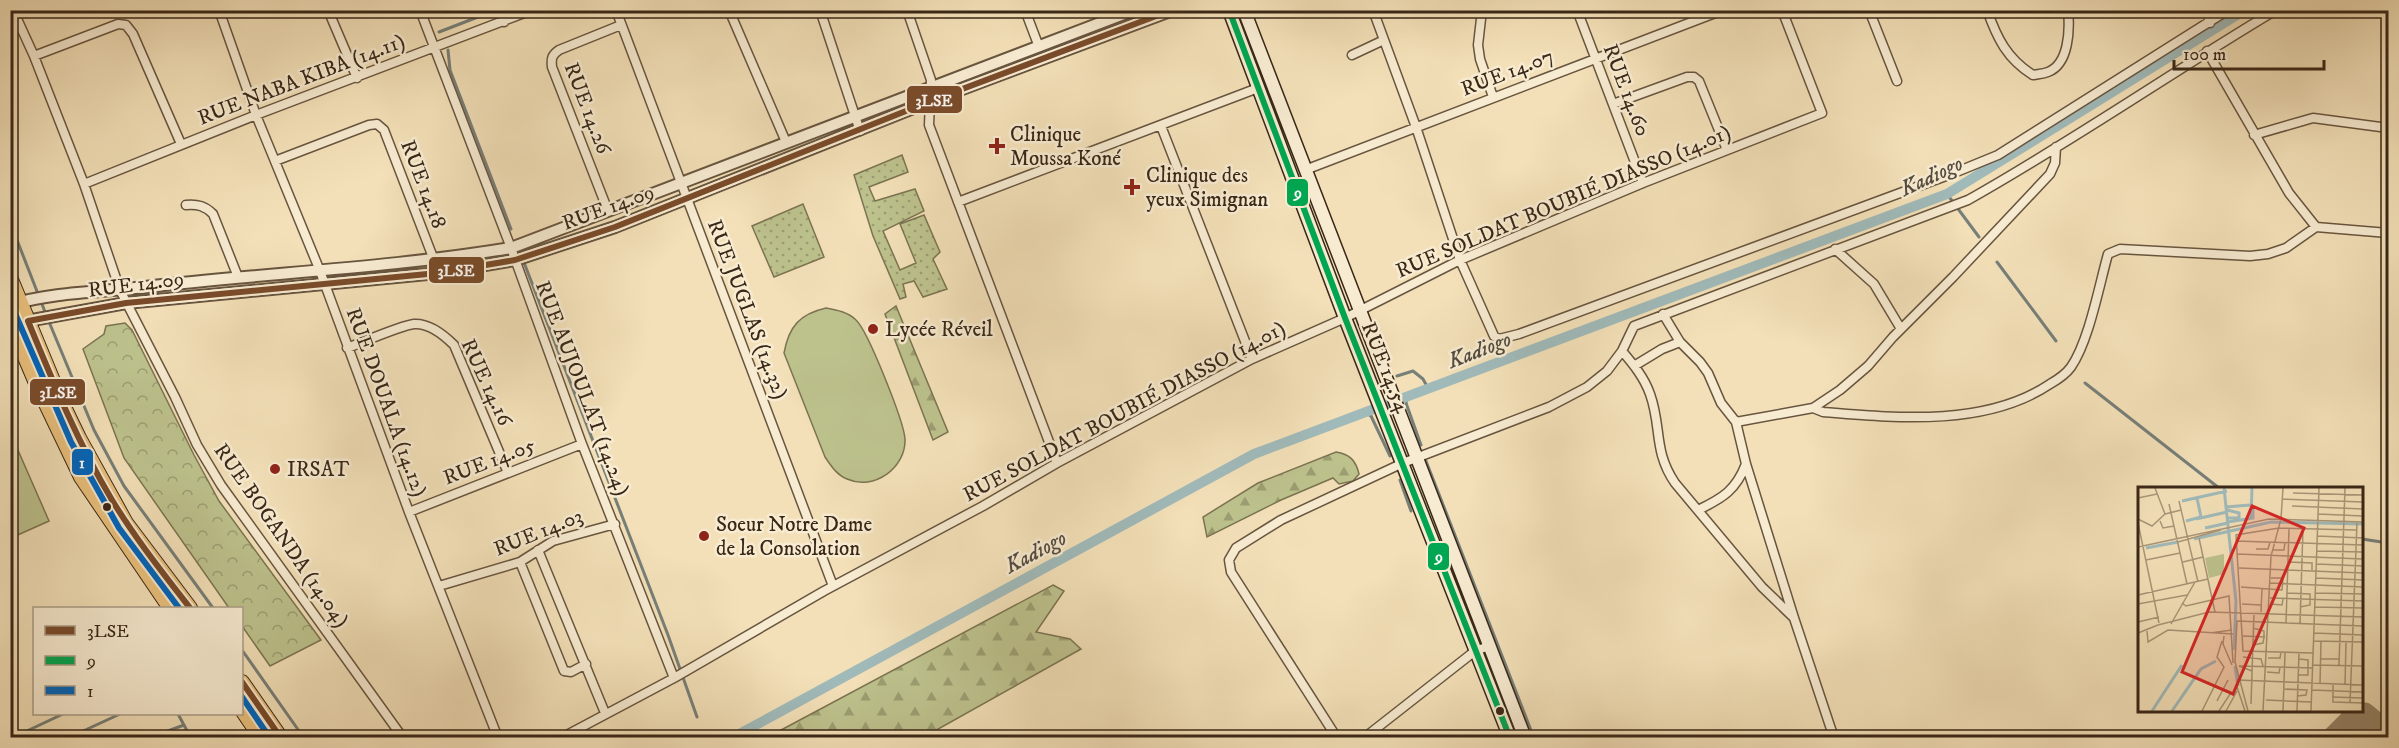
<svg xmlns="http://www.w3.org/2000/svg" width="2399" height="748" font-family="'IM FELL DW Pica',serif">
	<defs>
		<pattern id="grass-dots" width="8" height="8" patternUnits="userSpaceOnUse" patternTransform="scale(1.5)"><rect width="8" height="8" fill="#bdc28d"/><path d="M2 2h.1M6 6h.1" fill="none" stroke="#9b9e72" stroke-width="1.8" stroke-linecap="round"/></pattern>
		<pattern id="forest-firs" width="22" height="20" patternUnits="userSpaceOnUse" patternTransform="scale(1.5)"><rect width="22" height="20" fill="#bdc28d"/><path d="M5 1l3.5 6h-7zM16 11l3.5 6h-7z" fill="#9b9e72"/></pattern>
		<pattern id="park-crowns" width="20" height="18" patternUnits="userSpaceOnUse" patternTransform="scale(1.5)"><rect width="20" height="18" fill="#bdc28d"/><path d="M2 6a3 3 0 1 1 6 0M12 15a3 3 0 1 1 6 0" fill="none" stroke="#9b9e72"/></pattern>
	</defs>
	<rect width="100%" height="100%" fill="#f3e0b8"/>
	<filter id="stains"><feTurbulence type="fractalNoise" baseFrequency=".00333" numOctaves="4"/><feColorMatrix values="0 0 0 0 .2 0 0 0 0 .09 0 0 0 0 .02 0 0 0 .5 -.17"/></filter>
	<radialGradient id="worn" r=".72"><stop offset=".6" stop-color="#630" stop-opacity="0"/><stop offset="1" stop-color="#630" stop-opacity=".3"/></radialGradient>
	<path fill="url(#grass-dots)" stroke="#7b7452" stroke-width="1.5" d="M902 155 908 172 869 187 875 201 915 189 924 211 883 231 900 270 916 263 900 224 924 215 940 252 933 259 947 289 923 297 914 281 903 284 906 297 900 299 873 236 854 175Z
		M803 204 824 257 774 277 752 226Z"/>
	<path fill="url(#forest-firs)" stroke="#7b7452" stroke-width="1.5" d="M896 306 948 432 933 440 885 314Z
		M1336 452C1350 454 1356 461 1359 474L1353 481 1339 484 1333 478 1281 500 1207 537 1203 517 1258 483Z
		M1053 585 1064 591 1036 632 1070 639 1081 649 924 737H768Z"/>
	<path fill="url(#park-crowns)" stroke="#7b7452" stroke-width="1.5" d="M125 323 132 330 194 455 219 501 321 640 270 666 242 626V608H229L124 458 83 349 104 334 106 326Z"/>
	<path fill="#bdc28d" stroke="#7b7452" stroke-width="1.5" d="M826 308C837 310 848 312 856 320 868 331 904 422 905 439 906 468 874 491 847 479 837 475 831 466 825 457L784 353C789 326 800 314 826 308Z
		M10 432 49 521 11 538H10Z"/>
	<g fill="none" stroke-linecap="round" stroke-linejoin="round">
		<path stroke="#777f79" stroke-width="3" d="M439 32 496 10
			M448 50 450 70 511 229
			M1947 194 1979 237
			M10 222 47 317 94 430 124 486 213 608
			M523 260 668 635 697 717
			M1997 262 2056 341
			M1397 376 1413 371 1423 379 1429 390
			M2085 383 2219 488
			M1407 398 1406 403 1421 445
			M1366 413 1371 416 1390 456
			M1426 461 1534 738
			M1400 480 1411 511
			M2362 539 2388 543
			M242 650 304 738
			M178 714 191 738
			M14 737 63 714
			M68 738 120 714
			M149 738 184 725"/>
		<path stroke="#a0baba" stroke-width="10" d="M732 738 1254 454 1947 194 2245 10"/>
		<path stroke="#968468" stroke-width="27" d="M2336 738 2352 722 2364 716 2388 736"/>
		<defs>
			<path id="minor" d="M13 10 34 56 84 184 120 290 175 397 197 445 221 485 403 738
				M219 10 256 115 320 271 409 512 498 738
				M328 10 357 78
				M420 10 511 248 582 444 674 678
				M500 10 504 22
				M616 10 833 586
				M729 10 786 142
				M820 10 860 131
				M907 10 931 80 929 125 1057 463
				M1025 10 1039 47
				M1373 10 1416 127 1460 260 1494 336 1499 339 1519 334 1954 173 1998 155 2228 10
				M1482 10 1478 45 1480 59 1493 97
				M1577 10 1643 183
				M1869 10 1897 81
				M1987 10C1997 38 2007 59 2033 75 2038 74 2043 74 2048 72 2069 64 2070 30 2068 10
				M2206 10 2210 23
				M2207 51 2289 193 2316 227
				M1352 55 1384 40
				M34 56 118 24 126 25 133 34 181 144
				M1613 104 1687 77H1694L1699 81 1727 150
				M1161 126 1252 359
				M2254 135 2313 118 2388 128
				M275 161 369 125 377 124 384 130 434 260
				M1305 170 1723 10
				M84 184 256 115 532 10
				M958 202 1258 88
				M186 205C198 204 205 206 213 214L238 277
				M608 211 552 67C551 58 552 55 559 50L621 25
				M1835 249 1874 284 1901 329
				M1663 314 1680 342 1700 362 1708 373 1721 403 1736 422 1746 464 1794 618 1834 738
				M347 348C361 343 402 325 414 324 429 323 444 335 454 345L508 473
				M1622 351C1633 364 1644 377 1650 394 1662 427 1653 451 1675 483L1762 587 1794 618
				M1634 366 1662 349 1680 342
				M1813 408 1823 412C1896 418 1986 427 2050 384 2057 380 2066 374 2071 367 2089 341 2099 286 2108 254L2120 249 2250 256 2268 254 2286 248 2316 227 2388 233
				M1736 422 1813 408 1840 390 1868 366 1893 337 1953 277 2050 174 2055 163 2056 147
				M1698 510C1723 498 1736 490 1746 464
				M409 512 582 444
				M538 550 605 713
				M520 562 564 671 571 672 586 664
				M439 586 520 562 553 541 615 524
				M561 738 674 678 824 591 983 506 1057 463 1252 359 1345 318 1460 260 1643 183 1822 113 1782 10
				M1337 738 1231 572 1229 560 1236 548 1281 520 1403 463 1549 407 1587 387 1607 371 1622 351 1634 326 1968 200C2073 141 2172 72 2276 10
				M1364 738 1475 651 1489 646"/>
			<path id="tertiary" d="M10 305C52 292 102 292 145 287 267 273 390 268 511 248L1134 10
				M10 324 126 303 438 273 515 260 615 227 941 97 1173 10"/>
			<path id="secondary" d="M1229 10 1345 318 1510 738
				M1244 10 1525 738"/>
			<path id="primary" d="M10 277 63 405 79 438 126 523 190 608
				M10 322 36 383 81 477 170 608
				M242 682 281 738
				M242 710 261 738"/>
		</defs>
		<use href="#minor" stroke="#68553f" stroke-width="11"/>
		<use href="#tertiary" stroke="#68553f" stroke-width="14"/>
		<use href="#secondary" stroke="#392717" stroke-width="15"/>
		<use href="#primary" stroke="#392717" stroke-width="16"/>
		<use href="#minor" stroke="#f7ebd1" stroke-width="8"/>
		<use href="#tertiary" stroke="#f7ebd1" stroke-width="10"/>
		<use href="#secondary" stroke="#f7ebd1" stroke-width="12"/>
		<use href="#primary" stroke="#eac07c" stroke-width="14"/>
		<defs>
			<path id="bus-1" d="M190 608C163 573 135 538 112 500 78 443 53 382 28 321L126 303 438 273 515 260 615 227 941 97 1172 10
				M242 682 281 738"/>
			<path id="bus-2" d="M1229 10 1345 318 1510 738"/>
			<path id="bus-3" d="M10 302 71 442 119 528 179 608
				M242 697 270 738"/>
		</defs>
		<use href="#bus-1" stroke="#f7ebd1" stroke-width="10"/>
		<use href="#bus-2" stroke="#f7ebd1" stroke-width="10"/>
		<use href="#bus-3" stroke="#f7ebd1" stroke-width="10"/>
		<use href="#bus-1" stroke="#7a4b2a" stroke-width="6"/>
		<use href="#bus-2" stroke="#00a651" stroke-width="6"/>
		<use href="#bus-3" stroke="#0065bd" stroke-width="6"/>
	</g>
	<g fill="#8f2418" stroke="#f7ebd1" stroke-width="2">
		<path d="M994 137h6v6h6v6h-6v6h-6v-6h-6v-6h6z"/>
		<path d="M1129 178h6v6h6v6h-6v6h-6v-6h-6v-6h6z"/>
		<circle cx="873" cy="329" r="6"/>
		<circle cx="275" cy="469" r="6"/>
		<circle cx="704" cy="536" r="6"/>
	</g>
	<g fill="#392717" stroke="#f7ebd1" stroke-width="2">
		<circle cx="107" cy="507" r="5"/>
		<circle cx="1500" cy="711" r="5"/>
	</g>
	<g text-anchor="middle" stroke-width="5" stroke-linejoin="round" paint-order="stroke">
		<g font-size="21" fill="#392717" stroke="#f7ebd1">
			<text transform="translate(1507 72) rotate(-21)" y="7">RUE 14.07</text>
			<text transform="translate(301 79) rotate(-21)" y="7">RUE NABA KIBA (14.11)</text>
			<text transform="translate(1627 90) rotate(69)" y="7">RUE 14.60</text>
			<text transform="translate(588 108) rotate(69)" y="7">RUE 14.26</text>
			<text transform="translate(424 184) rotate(69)" y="7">RUE 14.18</text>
			<text transform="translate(1563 201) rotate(-23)" y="7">RUE SOLDAT BOUBIÉ DIASSO (14.01)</text>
			<text transform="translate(608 207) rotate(-20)" y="7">RUE 14.09</text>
			<text transform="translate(136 284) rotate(-7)" y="7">RUE 14.09</text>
			<text transform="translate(748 309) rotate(69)" y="7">RUE JUGLAS (14.32)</text>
			<text transform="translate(1386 367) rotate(68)" y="7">RUE 14.54</text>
			<text transform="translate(487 382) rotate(65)" y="7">RUE 14.16</text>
			<text transform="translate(583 388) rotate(69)" y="7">RUE AUJOULAT (14.24)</text>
			<text transform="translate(387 402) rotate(70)" y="7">RUE DOUALA (14.12)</text>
			<text transform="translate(1124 411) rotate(-28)" y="7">RUE SOLDAT BOUBIÉ DIASSO (14.01)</text>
			<text transform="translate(489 461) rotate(-21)" y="7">RUE 14.05</text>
			<text transform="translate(538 532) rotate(-22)" y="7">RUE 14.03</text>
			<text transform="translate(282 535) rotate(55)" y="7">RUE BOGANDA (14.04)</text>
		</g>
		<g font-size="21" fill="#392717" stroke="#f7ebd1" text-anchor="start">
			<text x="1010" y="141">Clinique<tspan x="1010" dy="24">Moussa Koné</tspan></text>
			<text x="1146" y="182">Clinique des<tspan x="1146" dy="24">yeux Simignan</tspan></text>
			<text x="885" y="336">Lycée Réveil</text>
			<text x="287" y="476">IRSAT</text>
			<text x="716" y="531">Soeur Notre Dame<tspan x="716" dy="24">de la Consolation</tspan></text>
		</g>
		<g font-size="22" font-style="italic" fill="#534c40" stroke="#f7ebd1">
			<text transform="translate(1931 175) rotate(-25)" y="8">Kadiogo</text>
			<text transform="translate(1479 349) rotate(-21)" y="8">Kadiogo</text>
			<text transform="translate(1035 551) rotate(-28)" y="8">Kadiogo</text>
		</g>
	</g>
	<g transform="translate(2138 487)">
		<rect width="225" height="225" fill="#f3e0b8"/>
		<path d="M86 67V87L71 91 67 71Z" fill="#bdc28d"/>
		<path fill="none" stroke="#a0baba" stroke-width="3" d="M86 1 98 114 96 163M44 14 89 4M88 20 112 18M89 23 101 26V31H89M113 31 114 1M58 32 89 25M48 34 63 30 59 11M90 35 115 31V20M67 41 90 36M56 52 133 35 225 37M8 61 40 55M97 179 100 199M14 224 44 178M34 224 63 182 78 174"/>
		<path fill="none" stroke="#a99678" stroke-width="1.5" d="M17 1 27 27 43 23M155 6 225 8M0 11 19 7M144 12 225 15M41 14 60 95M31 17 49 97M154 19 225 22M180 27 225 29M0 32 14 39 27 27M22 34 25 41 36 39M0 36 21 136M179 49 225 51M61 51 77 125M98 54 225 58M40 55 83 43M0 60 131 32 225 35M118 62H130L132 55M135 63H146L147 55M179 64 225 65M99 67 225 72M8 73 42 66M45 75 65 70M150 75 174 76V83M179 77 225 79M101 81 225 86M178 91 225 93M132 96 225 100M103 100 144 103 145 91H133M149 106 172 107V118L162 120M177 106 225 107M0 108 70 92M132 111 225 114M44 116 48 119 91 109 95 176M0 117 49 108M104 117 123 118M132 117 144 118 145 112M177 120 225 121M123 125 124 101M0 135 21 130M148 136 151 42M33 137 57 95M162 137 165 41M20 138 71 125 225 130M9 144 10 155 30 143 95 147M0 146 20 138M72 146 94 143M176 146 225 148M86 149 85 157 94 178M105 149 127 150M175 154 225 155M115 158 125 156 126 150V144L115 141M175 166 105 164 98 48 141 41 218 43M105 170 123 172 125 179M130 171H142L143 165M182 172H201M175 178 225 179M201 178 207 1M114 184 101 179 174 181M129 185 141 186 142 180M160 188H170V173L161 172M99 193 225 198M98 197 107 224M182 197 183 154M195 197V215L225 216M207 198 208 155M145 202 169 203 168 208 159 209M174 203 225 205M194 210 225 211M128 213 173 215M79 214 90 193M212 216 219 36M113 217 116 126M64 224 86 180 79 170 84 154M81 224 92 207 96 208M88 224 99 204M110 224 97 175 99 134 225 139M125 224 133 69 143 32 145 1M145 224 147 165M159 224 161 166M173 224 181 1"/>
		<path fill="#d62828" fill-opacity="0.15" stroke="#d62828" stroke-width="3" d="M114 19 166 41 95 207 44 185Z"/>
		<rect width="225" height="225" fill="none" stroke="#392717" stroke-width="3"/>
	</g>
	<g stroke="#f7ebd1" stroke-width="2">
		<rect x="906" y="85" width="57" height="29" rx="6" fill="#7a4b2a"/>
		<rect x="1286" y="178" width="23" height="29" rx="6" fill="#00a651"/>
		<rect x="428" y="256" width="57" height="28" rx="6" fill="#7a4b2a"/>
		<rect x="29" y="378" width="57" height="28" rx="6" fill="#7a4b2a"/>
		<rect x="71" y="448" width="23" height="28" rx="6" fill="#0065bd"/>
		<rect x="1427" y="542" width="23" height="29" rx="6" fill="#00a651"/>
	</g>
	<g font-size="16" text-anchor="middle" font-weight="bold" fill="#fff">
		<text x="934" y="106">3LSE</text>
		<text x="1298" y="198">9</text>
		<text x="456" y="276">3LSE</text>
		<text x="58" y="398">3LSE</text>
		<text x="82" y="468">1</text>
		<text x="1439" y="562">9</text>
	</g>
	<rect width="2399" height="748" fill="none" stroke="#f3e0b8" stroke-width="36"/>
	<rect x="12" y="12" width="2375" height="724" fill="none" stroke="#392717" stroke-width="3"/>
	<rect x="18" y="18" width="2363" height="712" fill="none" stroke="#392717" stroke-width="1.5"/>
	<rect x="33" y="607" width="210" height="108" fill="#f7ebd1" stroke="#ab9d87" stroke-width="1.5"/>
	<rect x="45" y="626" width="30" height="9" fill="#7a4b2a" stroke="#ab9d87" stroke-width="1.5"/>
	<text x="87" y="637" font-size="18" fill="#392717">3LSE</text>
	<rect x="45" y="656" width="30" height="9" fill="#00a651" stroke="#ab9d87" stroke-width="1.5"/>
	<text x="87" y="667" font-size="18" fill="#392717">9</text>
	<rect x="45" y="686" width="30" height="9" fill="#0065bd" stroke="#ab9d87" stroke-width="1.5"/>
	<text x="87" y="697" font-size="18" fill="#392717">1</text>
	<path d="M2174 60v9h150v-9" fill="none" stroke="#392717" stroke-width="3"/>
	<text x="2183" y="60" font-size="18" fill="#392717" stroke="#f7ebd1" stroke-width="4.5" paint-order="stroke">100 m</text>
	<rect width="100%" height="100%" filter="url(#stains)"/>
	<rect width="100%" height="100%" fill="url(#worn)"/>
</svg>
